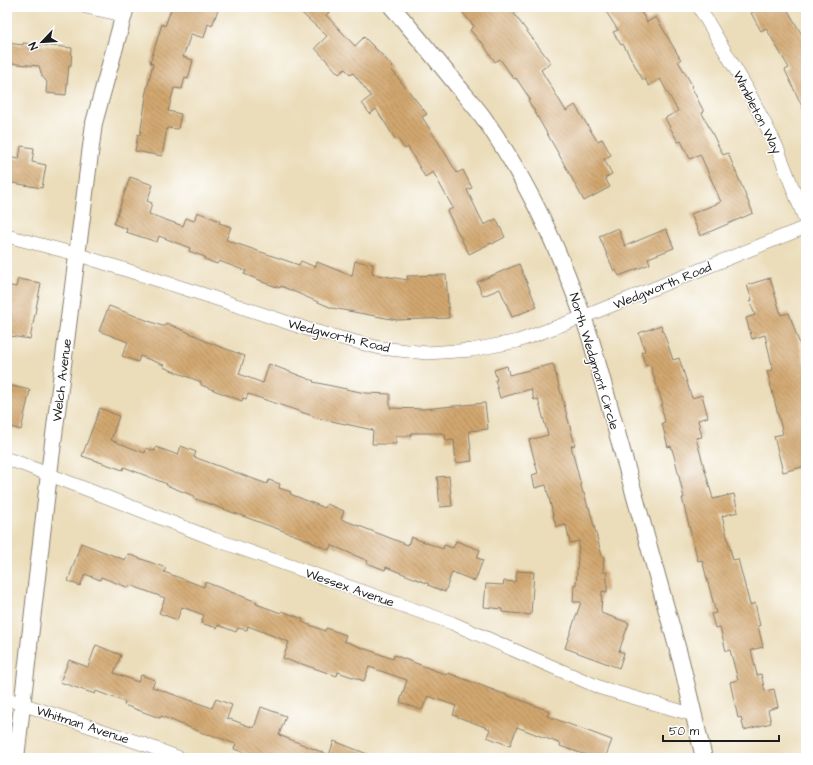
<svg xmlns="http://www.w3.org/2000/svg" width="813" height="765" font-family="'Architects Daughter',sans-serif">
	<defs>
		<pattern id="building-back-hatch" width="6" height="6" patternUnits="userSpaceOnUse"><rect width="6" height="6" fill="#d2a770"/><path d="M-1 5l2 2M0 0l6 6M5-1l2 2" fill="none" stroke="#aa875b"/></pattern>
	</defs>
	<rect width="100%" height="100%" fill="#fff"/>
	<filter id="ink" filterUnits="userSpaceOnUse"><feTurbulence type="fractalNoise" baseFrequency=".025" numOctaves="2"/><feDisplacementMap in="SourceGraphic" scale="8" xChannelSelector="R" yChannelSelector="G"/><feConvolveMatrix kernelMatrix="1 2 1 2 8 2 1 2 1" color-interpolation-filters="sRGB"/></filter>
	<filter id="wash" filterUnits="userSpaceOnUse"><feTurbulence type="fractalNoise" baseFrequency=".012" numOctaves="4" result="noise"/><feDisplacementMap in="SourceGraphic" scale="16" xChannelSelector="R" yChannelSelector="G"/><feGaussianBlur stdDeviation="0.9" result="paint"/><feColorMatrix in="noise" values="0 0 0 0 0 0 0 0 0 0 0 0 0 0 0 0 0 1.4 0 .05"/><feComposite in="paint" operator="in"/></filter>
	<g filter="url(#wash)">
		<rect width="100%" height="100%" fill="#ebddba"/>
		<g id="blocks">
			<path fill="url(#building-back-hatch)" d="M172 7H219L212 26 208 24 204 38 191 34 183 57 193 60 188 79 185 78 182 89 174 88 168 111 181 114 178 129 167 128 162 156 135 151 138 134 140 135 146 97 145 96 153 64 150 63 162 24 165 26Z
				M295 7H334L326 15 355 46 364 37 384 57 393 67 391 69 427 114 422 117 442 148 457 173 463 170 472 188 467 190 484 225 496 219 505 237 492 244 491 243 469 254 447 211 453 208 433 172 425 177 408 147 405 149 398 139 396 140 376 109 370 114 362 103 371 96 353 73 351 75 345 69 339 74 315 48 327 36Z
				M458 7H522L514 14 551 63 541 70 566 111 575 105 597 141 602 139 611 155 604 159 612 174 605 178 610 187 584 201 562 160 528 100 530 99 516 78 514 79 500 59 495 62 481 41 480 42 470 30 474 26Z
				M603 7H638L647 22 656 17 681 60 678 61 692 85 691 86 704 112 702 113 723 155 728 153 753 213 700 236 691 214 721 202 700 154 690 159 681 141 678 142 665 118 678 111 660 79 649 86 645 79 643 80 623 44 621 45 613 32 618 30Z
				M762 7H786L806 42V115L785 70 789 68 766 28 761 31 751 13Z
				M7 43 23 45V43L72 48 71 65H69L66 95 46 93 47 82 42 76 39 66 7 63Z
				M21 146 34 148 32 162 46 165 42 188 7 182V157L19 159Z
				M130 177 153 185 147 201 152 203 149 214 183 226 186 218 194 221 197 212 220 221 219 223 231 227 226 240 299 265 301 261 315 267 317 262 352 276 355 261 373 264 372 274 408 280 407 276 446 275 449 318 397 320 332 308 281 286 280 288 262 282V281L244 274 246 271 219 261 217 264 204 259 205 257 189 251 190 248 159 236 157 242 126 232 127 229 114 224Z
				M618 228 625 246 666 229 674 248 648 258 650 264 619 276 616 270 614 271 599 236Z
				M519 264 537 307 512 317 500 289 483 296 477 282Z
				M770 278 781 315 789 313 800 345 806 371V466L783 472 774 436 783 434 767 371 773 370 765 335 752 339 746 318 755 315 750 302 752 300 747 285Z
				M18 279 41 283 30 339 10 336 11 329 7 328V285L16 287Z
				M109 306 162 326H165L166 323 199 337 205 341 245 356 239 374 263 383 269 364 314 381 313 382 365 393 390 394V408L423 409 485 403 488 429 469 431 472 461 456 463 454 440 446 441 445 434 443 433H411V436H396V444H372L373 430 313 417V416L248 394 246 399 243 398 242 401 201 385V382L163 367 164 365 140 356 138 362 122 356 128 342 99 331Z
				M661 325 673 360 679 358 692 398 702 395 708 417 698 420 702 437 696 438 713 499 734 494 738 512 722 516 733 560 738 559 750 605 755 603 760 626H758L763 647 751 650 757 675 761 674 765 691 774 689 778 707 768 710 771 723 744 730 741 717 738 718 730 682 738 680 730 650 726 651 720 627 715 628 711 614 716 613 702 560 698 561 682 498H684L675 459 671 446 668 447 662 423 665 422 661 405H663L650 365 646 366 641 352 645 351 639 333Z
				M553 364 575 445 571 446 583 493H584L588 507H589L602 556 604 557 603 572H607L606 578H607V592L602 591 601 613 629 623 619 651 624 653 619 668 565 648 581 602H573L574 584 576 585 579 541 570 543 566 525 556 527 546 485 535 488 532 475 538 473 529 440 548 435 538 399 534 400 531 389 500 398 495 380H497L494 370 507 366 509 375Z
				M7 385 30 390 21 430 7 426Z
				M100 408 119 416 111 440 145 453 146 448 155 451 156 447 178 455 181 446 196 452 194 457 267 484 269 480 280 484 279 488 291 492 290 494 325 508 327 504 344 511 341 519 408 545 411 537 443 549 444 545 453 548 456 541 480 550 477 558 483 560 475 581 452 572 445 592 428 585 429 584 386 567 385 570 367 563 368 561 331 545 329 550 311 542V541L193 498 194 496 166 485 167 484 124 467 123 470 82 456Z
				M449 476 452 506 440 507 437 477Z
				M81 543 125 560 128 554 166 568 164 572 204 587 205 582 257 602 256 604 281 613 282 611 303 619 302 622 325 631 326 628 346 635 344 641 393 659 394 655 447 675 448 673 549 711 547 716 612 740 605 758H585L586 755 560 746 561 744 517 727 510 746 487 737 490 729 453 715 456 706 428 696 422 710 400 702 407 680 369 667 364 681 338 672 337 676 299 663 298 664 283 658 289 642 248 626 247 630 238 628 236 632 218 625 217 628 201 623 204 615 182 607 177 620 159 613 165 598 130 585 129 588 101 577 100 580 85 574 80 586 68 581Z
				M517 571 534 572 531 615 502 612V609L484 607 486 584 503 585 504 581 515 582Z
				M96 645 121 655 114 673 138 682 141 675 155 680 152 687 212 708 216 699 232 705 227 718 254 728 261 707 286 716 279 735 329 755 334 741 375 757V758H259L234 749 236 744 209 734 208 735 161 716 160 718 124 705 125 702 96 691 95 694 60 682 69 660 88 667Z"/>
		</g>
	</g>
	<g filter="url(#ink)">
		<use href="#blocks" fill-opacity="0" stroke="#847c6b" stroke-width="1"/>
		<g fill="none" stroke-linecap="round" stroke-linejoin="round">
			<defs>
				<path id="minor" d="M86 7 123 15
					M699 7 745 85 776 145 806 222
					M7 236 76 254 205 295 310 330 380 348 427 353 472 350 518 341 583 317 806 227
					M7 459 22 464 214 539 452 623 601 688 694 715
					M7 699 146 745 180 758"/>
				<path id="tertiary" d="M392 7C414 32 435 58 456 84 465 95 475 106 483 117 531 185 565 262 591 340L681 661 704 758
					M16 758 49 474 94 123 126 7"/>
			</defs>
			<use href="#minor" stroke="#847c6b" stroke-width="14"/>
			<use href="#tertiary" stroke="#847c6b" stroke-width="18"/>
			<use href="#minor" stroke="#fff" stroke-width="13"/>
			<use href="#tertiary" stroke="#fff" stroke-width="16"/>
		</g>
	</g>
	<g text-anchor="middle" stroke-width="3" stroke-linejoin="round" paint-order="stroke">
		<g font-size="13" fill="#1c1c1c" stroke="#fff">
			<text transform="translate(758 112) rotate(63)" y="5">Wimbleton Way</text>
			<text transform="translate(662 285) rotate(-22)" y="5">Wedgworth Road</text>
			<text transform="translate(339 335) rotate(14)" y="5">Wedgworth Road</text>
			<text transform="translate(595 361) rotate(73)" y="5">North Wedgmont Circle</text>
			<text transform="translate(61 380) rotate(-83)" y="5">Welch Avenue</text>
			<text transform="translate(350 587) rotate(19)" y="5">Wessex Avenue</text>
			<text transform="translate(83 724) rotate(18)" y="5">Whitman Avenue</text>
		</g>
	</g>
	<rect width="813" height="765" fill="none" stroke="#fff" stroke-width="24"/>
	<g transform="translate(42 42) rotate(245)" stroke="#ffffff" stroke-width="3" paint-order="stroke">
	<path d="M0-3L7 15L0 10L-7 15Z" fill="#1c1c1c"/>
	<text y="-6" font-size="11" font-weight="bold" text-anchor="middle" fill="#1c1c1c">N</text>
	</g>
	<path d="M663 735v6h116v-6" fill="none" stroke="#1c1c1c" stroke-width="2"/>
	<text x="669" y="735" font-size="12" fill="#1c1c1c" stroke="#ffffff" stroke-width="3" paint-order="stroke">50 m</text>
</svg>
